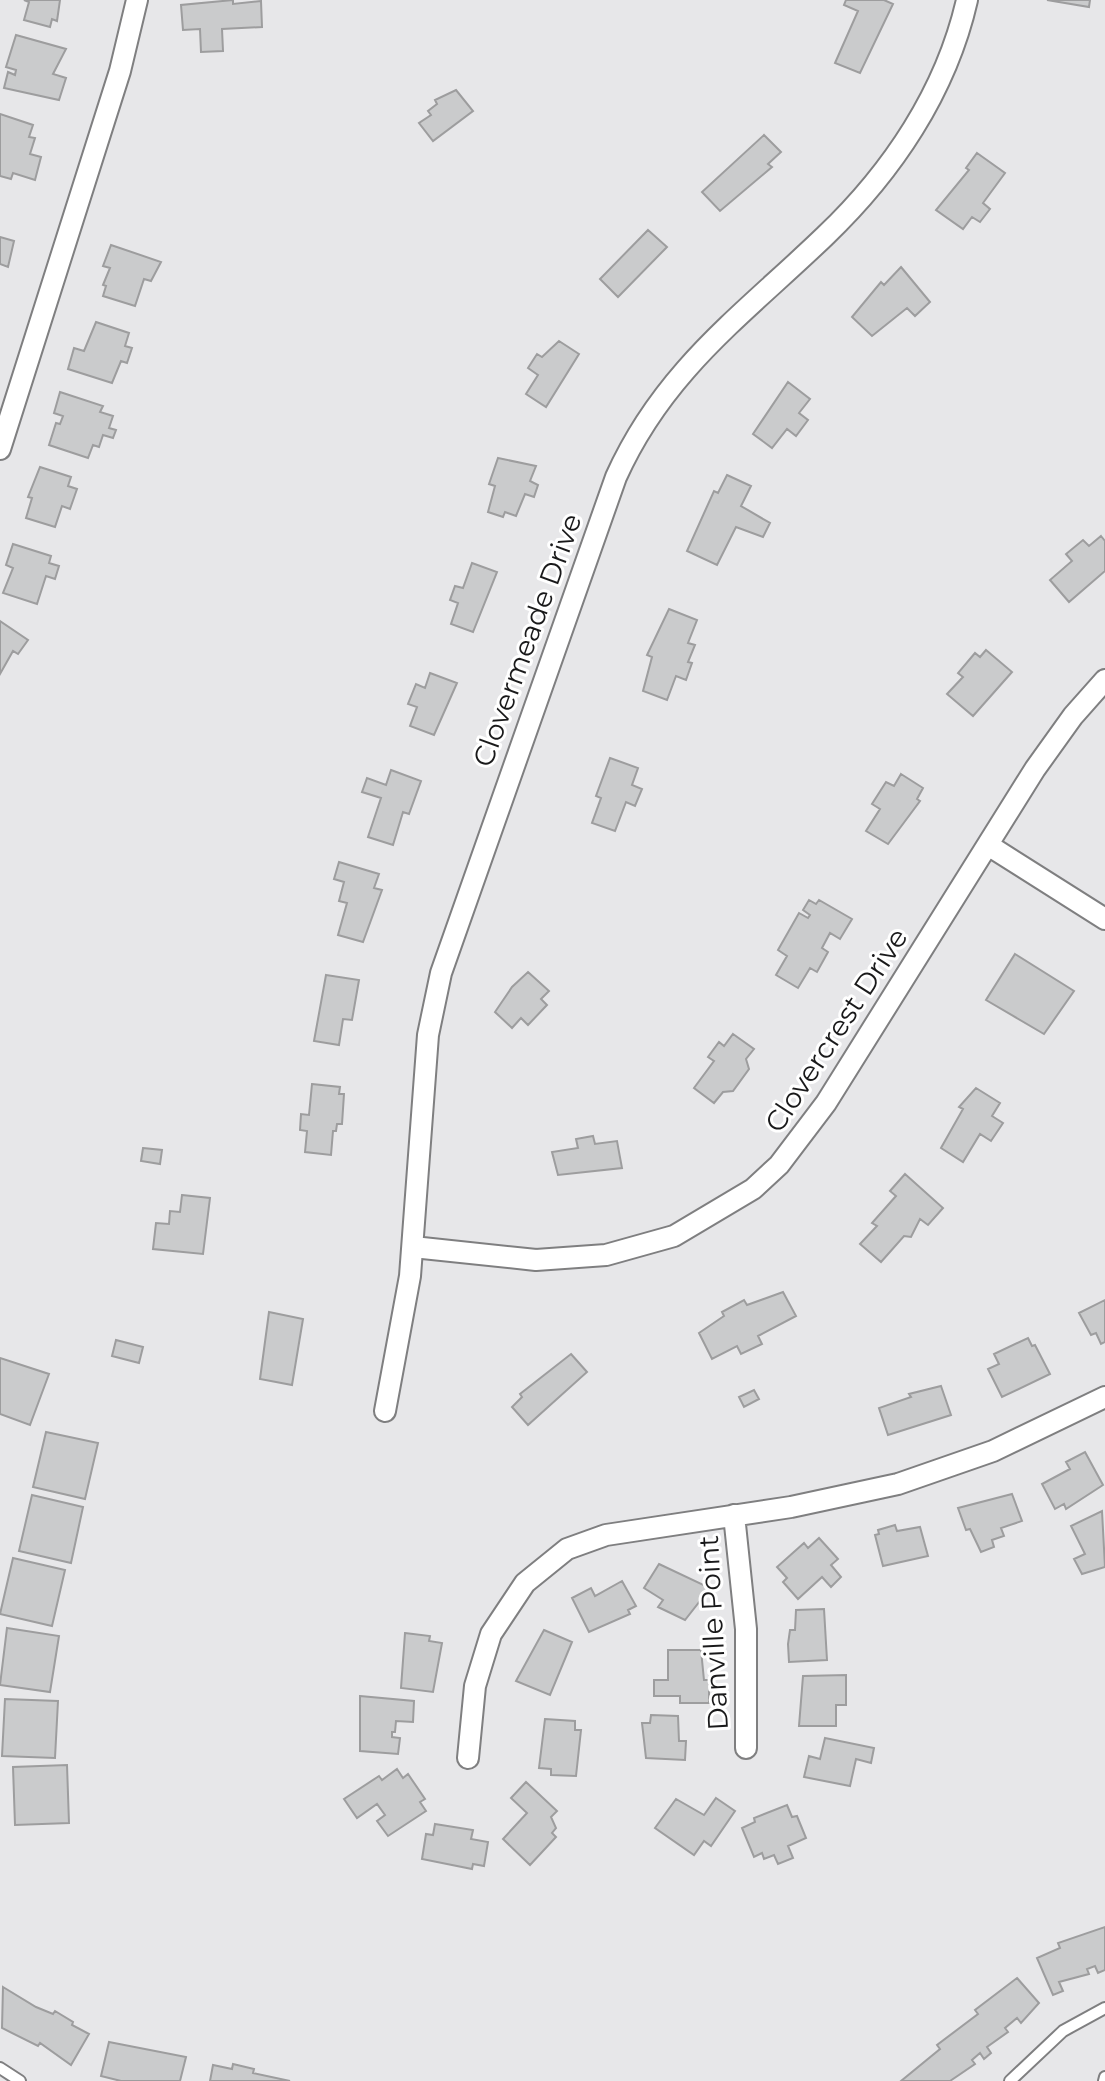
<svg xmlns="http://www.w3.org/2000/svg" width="1105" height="2081" font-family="Montserrat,sans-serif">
	<rect width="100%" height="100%" fill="#e7e7e9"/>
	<path fill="#cacbcc" stroke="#9d9d9e" stroke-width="2" d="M60 0 57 21 52 19 50 27 24 20 29 2 24 0Z
		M233 0V4L261 1 262 27 222 29 223 51 201 52 200 29 183 30 181 5Z
		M846 0H884L893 4 860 73 835 63 858 11 844 5Z
		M1047 0H1090L1089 7Z
		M16 35 66 49 53 74 66 78 59 100 4 88 8 72 15 75 16 70 6 67Z
		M456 90 473 111 433 141 419 123 431 115 428 111 437 104 435 100Z
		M0 114 33 125 29 137 35 138 30 154 41 157 35 180 13 173 11 179 0 176Z
		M764 135 781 152 768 164 772 167 720 211 702 192Z
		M977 153 1005 173 983 203 990 209 980 222 972 217 963 229 936 210 969 170 966 168Z
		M648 230 667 247 618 297 600 279Z
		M0 237 14 241 8 267 0 264Z
		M111 245 161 262 151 281 144 279 135 306 103 296 106 286 103 285 110 268 103 266Z
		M901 267 930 302 915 316 907 308 872 336 852 317 881 282 884 285Z
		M96 322 129 333 125 346 132 348 127 363 121 361 112 383 68 369 74 348 84 351Z
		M559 341 579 354 546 407 526 394 538 375 528 368 537 354 542 357Z
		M788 382 810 399 799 413 808 420 796 436 787 429 772 448 753 434Z
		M60 392 103 406 100 412 113 416 109 428 116 430 113 438 103 435 99 447 93 445 88 458 49 445 56 423 60 424 63 416 54 413Z
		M498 458 536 466 530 481 538 485 534 497 525 494 516 516 505 512 503 517 488 512 495 486 489 484Z
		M40 467 71 477 68 486 77 489 70 509 62 506 55 527 26 518 32 498 28 497Z
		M727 475 751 486 741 506 770 523 763 537 736 527 717 565 687 551 714 491 718 493Z
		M1101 536 1105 541V571L1069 602 1050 580 1072 561 1066 554 1083 540 1089 546Z
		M13 544 51 556 49 563 59 566 55 579 46 576 37 604 3 593 13 568 6 565Z
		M472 563 497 572 473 632 451 624 458 603 450 600 455 586 463 588Z
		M669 609 697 620 688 643 695 645 688 662 692 663 686 680 676 676 667 700 643 691 652 657 647 655Z
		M0 621 28 640 18 654 13 651 0 674Z
		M986 650 1012 672 973 716 947 694 963 677 958 673 975 653 980 657Z
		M430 673 457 683 434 735 410 726 417 707 408 704 416 684 425 688Z
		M610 758 638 768 632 785 642 789 635 806 626 802 615 831 592 823 601 798 596 796Z
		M391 770 421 781 409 814 403 812 393 845 368 837 381 798 362 792 367 778 386 785Z
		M901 774 923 788 917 799 920 801 888 844 866 831 880 809 872 804 886 782 894 786Z
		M339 862 379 874 374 888 382 890 363 942 338 935 347 903 339 901 344 882 334 879Z
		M809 900 816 904 819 900 852 919 840 939 830 933 822 948 828 952 817 972 810 968 798 988 776 975 787 956 778 950 799 913 808 918 810 915 803 910Z
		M1015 954 1074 991 1044 1034 986 1000Z
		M528 972 549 991 541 999 547 1005 528 1025 521 1018 512 1028 495 1012 512 987Z
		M326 975 359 980 352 1020 343 1019 339 1045 314 1041Z
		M733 1034 754 1049 746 1059 749 1069 733 1091 723 1092 714 1103 694 1088 714 1061 708 1057 719 1042 724 1046Z
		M312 1084 340 1087 339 1094H344L342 1124H337L336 1131H333L331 1155 305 1152 307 1131 300 1130 301 1114 309 1115Z
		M976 1088 1000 1103 992 1116 1003 1123 991 1141 980 1134 963 1162 941 1148 963 1109 959 1107Z
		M593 1136 595 1144 617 1141 622 1168 558 1175 552 1152 578 1148 576 1139Z
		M143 1148 162 1150 160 1164 141 1161Z
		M905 1174 943 1208 928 1225 920 1219 911 1237 904 1236 881 1262 860 1244 877 1226 872 1223 896 1196 890 1191Z
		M182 1195 210 1198 203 1254 153 1249 156 1223 169 1224 170 1211 180 1212Z
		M783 1292 796 1316 758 1336 762 1344 741 1354 737 1346 712 1359 699 1333 724 1316 722 1312 744 1300 747 1305Z
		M1105 1300V1342L1101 1344 1096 1333 1091 1335 1079 1313Z
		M269 1312 303 1319 292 1385 260 1379Z
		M1028 1338 1032 1346 1035 1345 1050 1374 1002 1397 988 1369 999 1364 994 1354Z
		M116 1340 143 1347 139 1363 112 1356Z
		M571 1354 587 1372 528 1425 512 1407 522 1397 520 1394Z
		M0 1358 49 1374 30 1425 0 1414Z
		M941 1386 951 1415 888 1435 879 1408 911 1397 909 1394Z
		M754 1390 759 1399 744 1407 739 1397Z
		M46 1432 98 1443 85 1499 33 1487Z
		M1085 1452 1103 1485 1066 1509 1064 1504 1055 1509 1042 1484 1070 1469 1066 1462Z
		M1012 1494 1022 1521 1001 1528 1004 1536 992 1540 994 1547 981 1552 970 1529 966 1530 958 1508Z
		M32 1495 83 1507 71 1563 19 1551Z
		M1102 1511 1105 1567 1082 1574 1074 1559 1085 1554 1071 1526Z
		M895 1525 897 1531 920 1527 928 1556 883 1566 875 1535 879 1534 878 1530Z
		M819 1538 838 1559 831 1565 841 1577 831 1587 822 1577 798 1599 783 1582 787 1578 777 1567 804 1543 808 1548Z
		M13 1558 65 1570 52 1626 0 1614Z
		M659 1564 710 1588 685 1620 658 1607 663 1600 644 1588Z
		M622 1581 636 1606 628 1610 630 1614 589 1632 572 1598 591 1588 595 1596Z
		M824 1609 827 1660 789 1662 788 1644 790 1630H795L796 1610Z
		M7 1628 59 1636 50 1692 0 1685Z
		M544 1630 572 1642 550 1695 516 1681Z
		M405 1633 430 1636 429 1641 442 1643 433 1692 401 1688Z
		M668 1650H701L704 1680H709V1703H680V1696H654V1680H668Z
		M846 1675V1705H836V1726H799L803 1676Z
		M360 1696 414 1701 413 1722 396 1721 395 1732H392V1737L400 1738 398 1754 360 1751Z
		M5 1699 58 1701 55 1758 2 1756Z
		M651 1715 678 1716 679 1741H686L685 1760 646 1758 642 1723H650Z
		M545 1719 575 1721V1730H581L576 1776 551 1775V1769L539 1768Z
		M825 1738 874 1748 871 1763 856 1759 850 1786 804 1777 809 1756 820 1759Z
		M67 1765 69 1823 15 1825 13 1767Z
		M397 1769 403 1778 408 1774 425 1799 420 1802 426 1811 388 1836 377 1821 385 1815 377 1804 357 1818 344 1799 379 1776 382 1780Z
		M526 1782 557 1811 551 1817 556 1828 552 1833 556 1837 530 1865 503 1839 527 1813 511 1798Z
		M716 1798 735 1811 711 1846 704 1841 694 1855 655 1828 676 1799 704 1815Z
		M787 1805 792 1817 797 1816 806 1838 788 1846 793 1858 778 1864 774 1855 764 1859 762 1853 754 1857 742 1828 755 1822 754 1818Z
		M435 1824 473 1830 471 1839 488 1842 484 1866 473 1864 472 1869 422 1859 426 1834 433 1835Z
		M1105 1927V1970L1098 1973 1095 1966 1087 1969 1089 1974 1059 1982 1063 1991 1053 1995 1037 1958 1060 1948 1058 1943Z
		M1017 1978 1039 2003 1021 2023 1017 2018 1005 2028 1008 2032 987 2047 991 2053 984 2059 980 2053 972 2060 975 2064 950 2081H901L940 2049 937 2045 978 2014 975 2010Z
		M3 1987 36 2007 53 2014 55 2011 73 2022 72 2025 89 2034 71 2065 40 2043 38 2046 2 2028Z
		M109 2042 186 2057 180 2081H121L101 2076Z
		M233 2064 254 2069 253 2073 290 2081H210L213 2065 232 2069Z"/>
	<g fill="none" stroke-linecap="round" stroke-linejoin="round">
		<defs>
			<path id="service" d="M0 2068 20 2081
				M1010 2081 1063 2031 1105 2008
				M1104 2081 1105 2077"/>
			<path id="minor" d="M0 449 120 71 137 0
				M988 845 1105 919
				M413 1247 536 1260 606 1255 674 1236 753 1189 779 1165 826 1103 1035 769 1073 716 1105 680
				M385 1411 410 1276 428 1035 441 973 616 477C664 370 743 315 825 236 892 172 946 92 967 0
				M734 1515 746 1629V1748
				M468 1758 475 1686 491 1634 525 1583 567 1549 606 1535 791 1507 898 1484 993 1451 1105 1397"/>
		</defs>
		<use href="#service" stroke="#7f7f80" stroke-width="14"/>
		<use href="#minor" stroke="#7f7f80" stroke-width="24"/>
		<use href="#service" stroke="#fff" stroke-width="10"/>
		<use href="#minor" stroke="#fff" stroke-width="20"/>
	</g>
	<g text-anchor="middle" stroke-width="6" stroke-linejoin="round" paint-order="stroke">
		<g font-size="28" fill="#19191a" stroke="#fff">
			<text transform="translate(527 640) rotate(-70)" y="10">Clovermeade Drive</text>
			<text transform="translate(836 1030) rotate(-57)" y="10">Clovercrest Drive</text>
			<text transform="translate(713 1633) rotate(-93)" y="10">Danville Point</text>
		</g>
	</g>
</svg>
